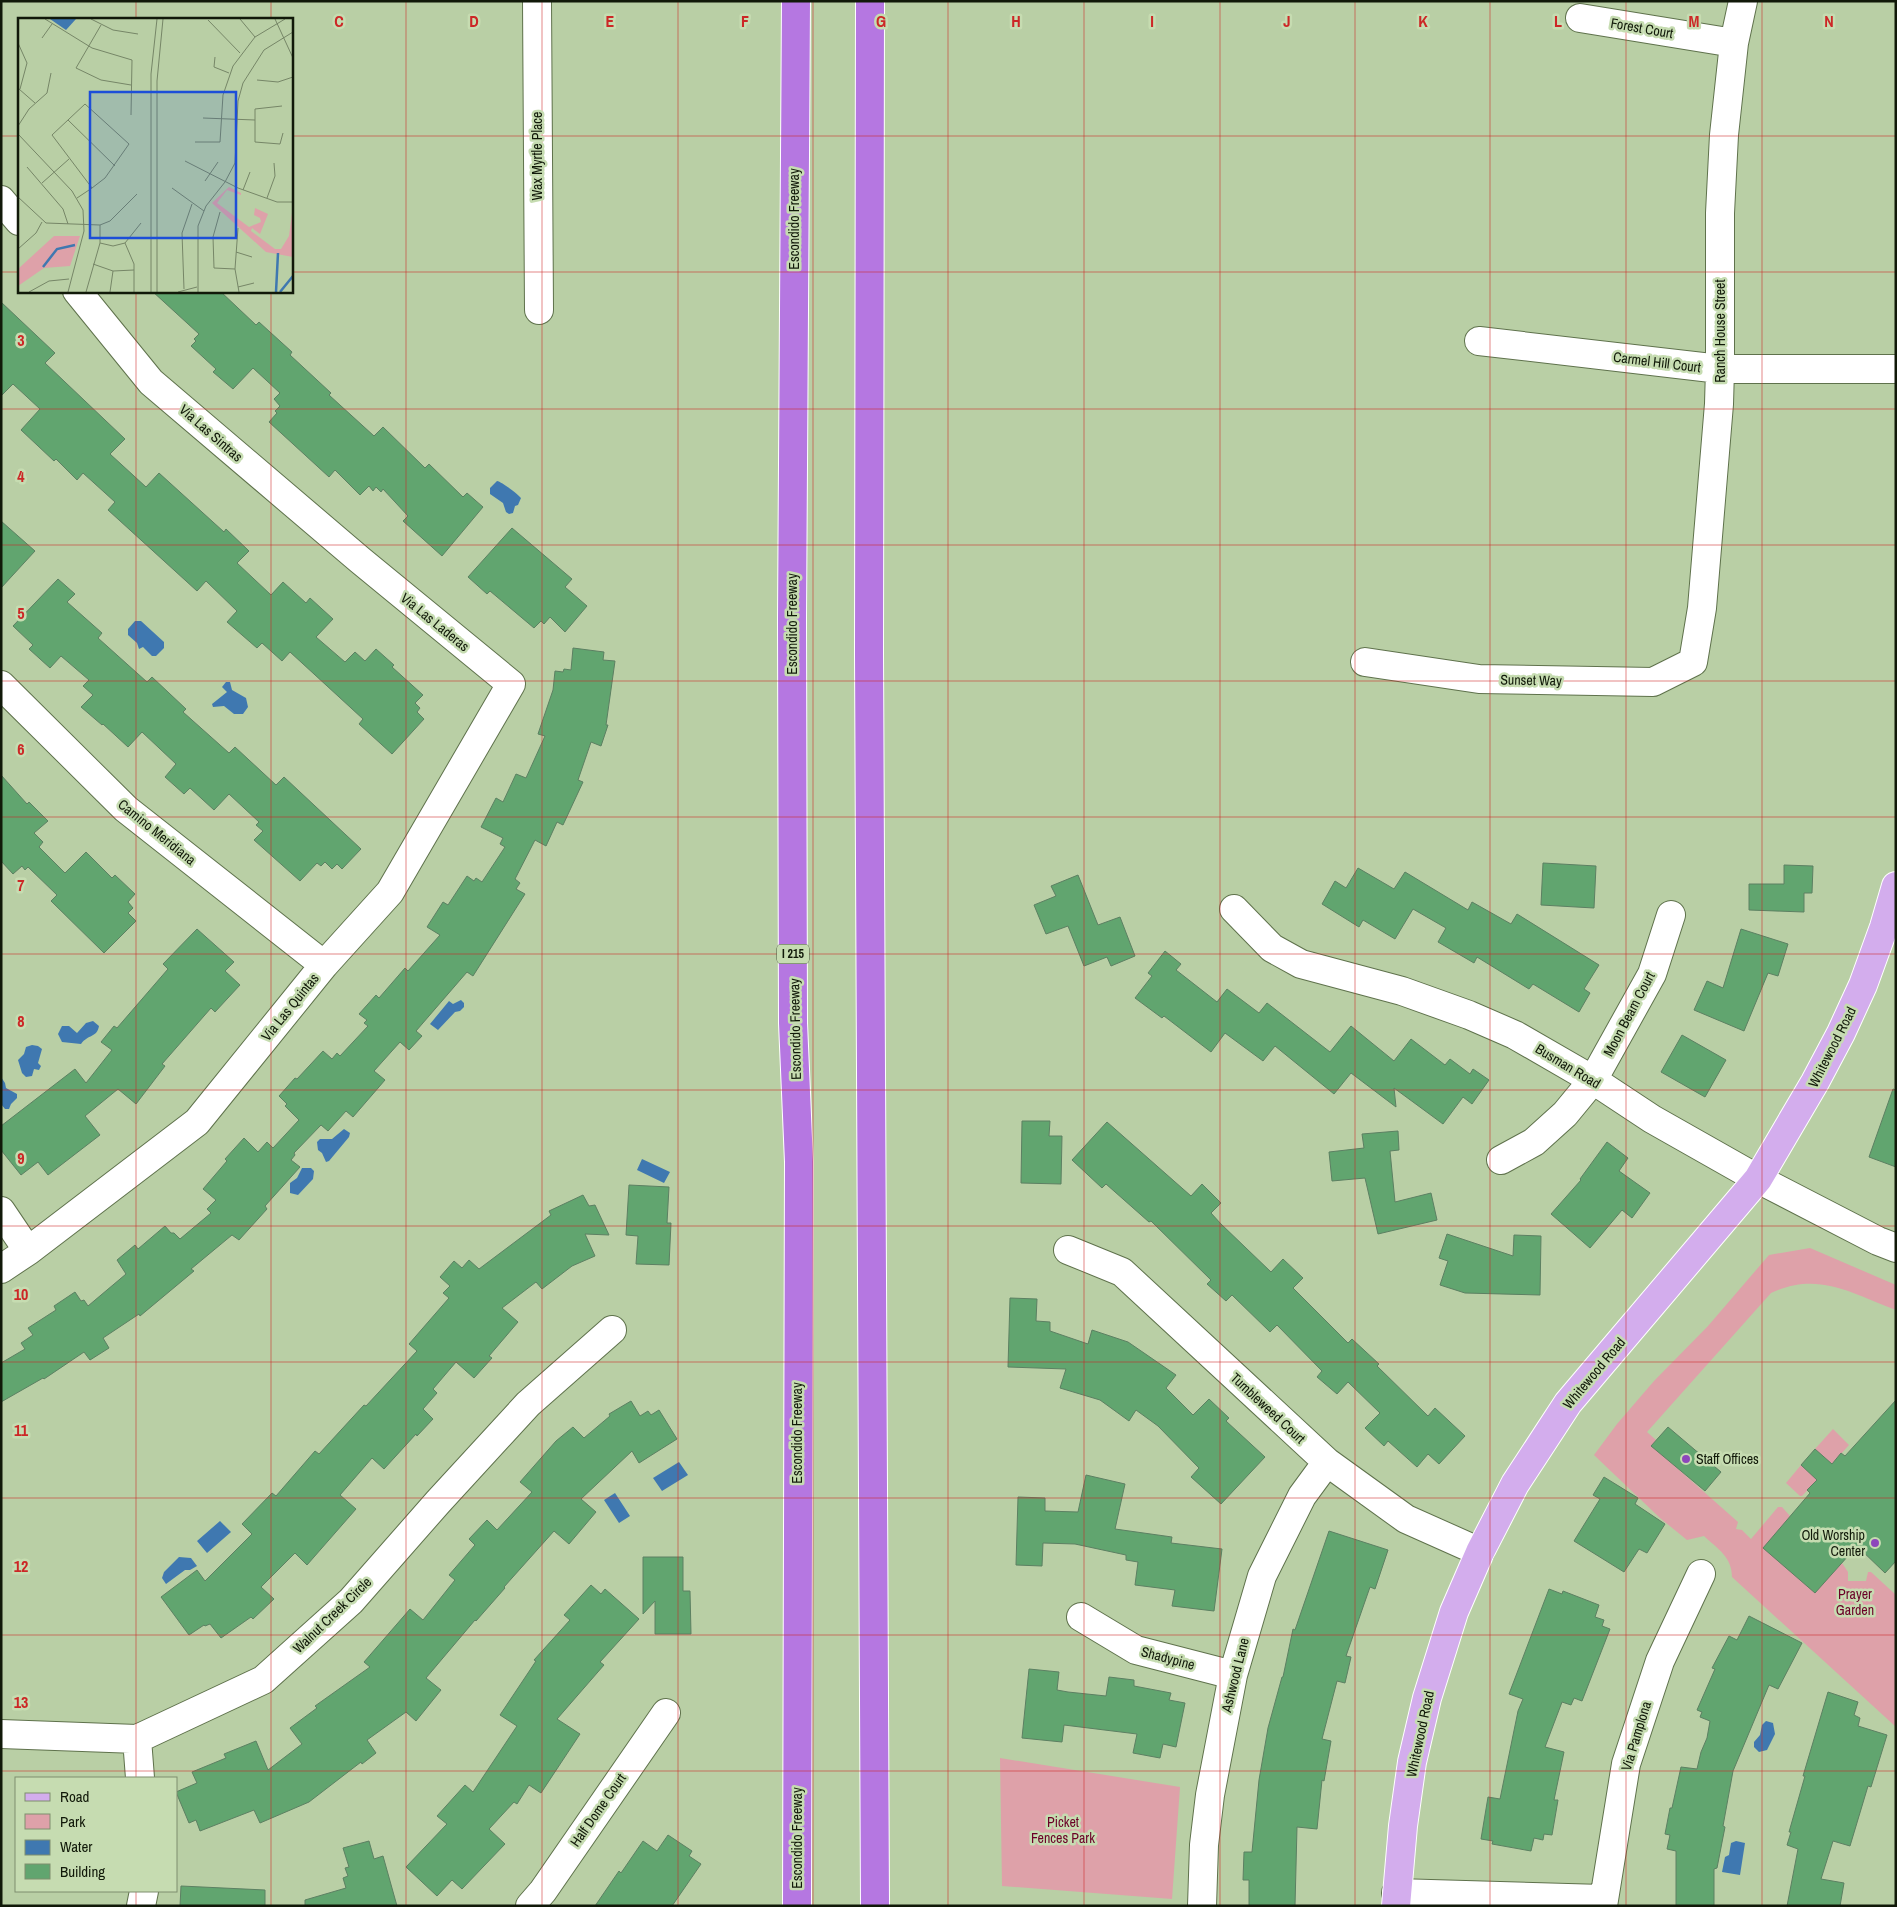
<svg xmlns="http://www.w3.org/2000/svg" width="1897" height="1907" font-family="'Archivo Narrow',sans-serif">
	<rect width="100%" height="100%" fill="#b9cfa5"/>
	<path fill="#dea1a9" d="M1810 1248 1896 1285V1310C1851 1293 1818 1271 1771 1293L1647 1432 1656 1440 1652 1446 1738 1522 1736 1529 1742 1530 1751 1539 1778 1507H1782L1790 1516 1815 1592 1842 1563 1848 1572V1581H1866L1868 1572H1871L1896 1595V1727L1732 1577C1732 1557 1718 1549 1704 1536L1687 1540 1660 1518 1594 1455 1617 1424 1654 1381 1708 1326 1769 1255Z
		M1833 1429 1849 1445 1832 1464 1815 1449Z
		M1801 1465 1817 1480 1802 1496H1800L1786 1483Z
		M1000 1758 1180 1787 1172 1899 1002 1886Z"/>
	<path fill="#3f78b0" d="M497 481C502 482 518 494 521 498L518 505 515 506 513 513 509 514 506 512 503 503 490 494V488Z
		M135 621H141L164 642V648L156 656H152L143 647 139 649 137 643 128 635V629Z
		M226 682H230L232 690 246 698 248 707 243 714H234L224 706 213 707 212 704 227 692 222 687Z
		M461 1000 464 1003V1007L460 1011 455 1012 438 1030 430 1024 449 1001 453 1004Z
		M93 1021 99 1026C97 1038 88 1034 81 1044L62 1042 58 1034 62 1026H69L77 1033 86 1023Z
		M32 1045 38 1046 42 1049 38 1063 41 1066 39 1070 34 1069 32 1076 26 1077 22 1073 18 1060 24 1054 26 1047Z
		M1 1077 5 1083 6 1088 17 1094V1098L11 1104 9 1109H5L1 1104Z
		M344 1129 350 1133 349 1137 329 1161 326 1162 322 1153 318 1150 317 1142 320 1139H332Z
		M642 1159 670 1172 664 1183 637 1170Z
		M302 1168H311L314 1171 313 1179 298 1195 290 1193V1183L297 1178Z
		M679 1462 688 1475 662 1491 653 1478Z
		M615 1493 630 1516 619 1523 604 1500Z
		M220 1521 231 1532 207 1553 197 1541Z
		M179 1557 191 1558 197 1566 190 1570H185L166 1584 162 1578 164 1572Z
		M1766 1721 1773 1723 1775 1734 1767 1750 1759 1752 1754 1747V1742L1760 1735 1762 1725Z
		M1736 1841 1745 1843 1740 1875 1722 1872 1725 1857 1729 1855 1731 1843Z"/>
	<path fill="#61a56f" stroke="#5c8062" d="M152 291H220L256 325 259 322 292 352 290 355 331 393 329 395 374 436 383 427 425 468 429 464 463 497 467 493 483 507 442 556 403 521 408 516 383 489 381 492 376 487 373 491 369 486 360 495 335 470 329 477 269 422 277 413 275 411 280 406 274 399 280 393 253 368 233 389 213 372 216 369 191 346 196 341 194 339 199 334Z
		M1 302 55 353 45 363 125 439 110 454 146 487 159 473 224 532 226 529 249 551 237 563 271 595 283 582 306 603 310 598 333 619 316 637 345 662 355 652 365 661 376 649 394 665 392 667 423 695 415 703 420 708 417 712 424 719 392 754 359 724 363 719 290 652 282 661 262 643 257 648 227 622 237 611 206 581 197 591 108 510 115 502 83 473 77 480 56 459 54 461 21 430 40 409 13 384 1 396Z
		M1 521 35 551 1 588Z
		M512 528 572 579 565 587 587 606 565 632 550 617 544 624 541 621 534 628 490 591 487 594 468 577Z
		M58 579 75 594 67 602 102 633 98 638 147 682 152 677 186 709 183 712 229 753 235 747 276 785 284 777 361 849 342 869 337 864 332 869 325 862 321 866 317 863 300 881 254 840 263 831 256 825 259 822 229 794 214 810 190 788 184 794 165 777 176 764 142 732 128 747 103 724 102 725 81 707 93 695 83 686 89 680 61 656 50 668 29 649 33 645 13 626Z
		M573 648 604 652 603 660 615 661 606 725H608L601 746 591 742 578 780 583 782 563 825 557 822 546 846 535 840 515 879 520 883 516 889 525 894 473 976 467 972 416 1031 422 1036 409 1050 400 1042 374 1071 385 1080 353 1117 346 1111 328 1131 321 1125 294 1153 295 1155 291 1160 300 1167 265 1206 267 1209 239 1240 232 1235 191 1269 194 1271 140 1316 139 1314 103 1338 109 1348 90 1360 84 1352 44 1379 43 1378 1 1402V1363L25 1349 21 1343 33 1335 28 1328 56 1310 54 1306 75 1292 81 1301 84 1300 88 1306 126 1274 117 1260 135 1245 138 1249 165 1226 171 1233H174L180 1239 211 1213 207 1209 216 1200 203 1189 227 1161 225 1159 244 1138 258 1152 267 1142 273 1148 299 1120 285 1106 287 1104 279 1096 295 1078 297 1079 323 1051 332 1059 337 1053 340 1056 368 1026 364 1023 367 1020 359 1014 376 995 379 998 405 968 408 971 440 935 427 927 443 902 448 905 467 876 474 881 476 878 482 882 505 847 500 844 503 838 481 827 496 798 503 802 516 774 526 778 545 736 538 734 553 690 555 671 563 672 564 669 571 670Z
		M1 775 27 804 29 802 48 821 34 833 43 842 39 847 65 873 86 852 112 878 115 875 135 894 128 902 133 908 128 913 136 921 104 953 51 901 57 895 28 867 25 870 22 866 13 874 1 861Z
		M1543 863 1596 866 1594 908 1541 905Z
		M1784 865 1813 866 1812 893H1804V912L1749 910V884H1784Z
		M1358 868 1394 889 1405 872 1468 910 1472 902 1511 924 1517 914 1599 965 1584 989 1590 993 1579 1012 1533 984 1529 989 1477 957 1474 963 1438 942 1446 928 1413 909 1395 939 1363 920 1359 927 1322 904 1335 881 1346 888Z
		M1078 875 1098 925 1120 917 1135 956 1111 966 1107 957 1084 966 1068 926 1046 934 1034 905 1056 896 1051 886Z
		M197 929 234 962 225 971 240 985 215 1012 211 1008 162 1064 165 1066 136 1104 118 1089 85 1116 100 1135 48 1175 38 1162 21 1175 1 1150V1126L75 1069 86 1083 112 1050 101 1042 114 1026 117 1028 168 969 163 964Z
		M1741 929 1788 944 1778 976 1768 973 1744 1031 1694 1010 1707 981 1723 988Z
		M1165 951 1181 964 1176 970 1217 1002 1227 989 1259 1013 1267 1003 1330 1052 1351 1026 1394 1061 1411 1039 1445 1065 1450 1059 1470 1074 1473 1069 1489 1080 1472 1104 1463 1097 1443 1124 1394 1088 1396 1107 1351 1073 1334 1094 1275 1046 1263 1061 1225 1033 1211 1052 1164 1016 1162 1018 1135 998 1152 976 1148 973Z
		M1682 1035 1726 1060 1705 1097 1661 1072Z
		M1893 1089 1896 1090V1167L1869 1157Z
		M1022 1121H1050L1049 1136H1062L1061 1184 1021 1183Z
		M1107 1122 1191 1196 1202 1184 1221 1203 1211 1213 1221 1224 1271 1272 1283 1259 1303 1278 1293 1288 1348 1343 1352 1339 1379 1364 1377 1366 1428 1416 1435 1408 1465 1436 1439 1464 1428 1454 1417 1467 1388 1441 1384 1446 1365 1428 1380 1413 1348 1382 1337 1394 1317 1377 1322 1371 1277 1325 1270 1332 1232 1295 1226 1301 1207 1284 1211 1280 1151 1221 1149 1222 1106 1184 1102 1188 1072 1160Z
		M1398 1131 1399 1150 1390 1151 1395 1202 1431 1193 1437 1220 1378 1234 1365 1178 1332 1181 1329 1152 1364 1148 1362 1134Z
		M1607 1142 1628 1158 1619 1171 1650 1193 1632 1218 1622 1210 1590 1248 1551 1214 1581 1180 1580 1179Z
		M629 1185 669 1187 667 1223H671L669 1265 636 1264 638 1236 626 1235Z
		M583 1195 589 1206 595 1205 609 1235 585 1234 595 1256 572 1266 542 1289 536 1282 502 1308 518 1322 489 1356 492 1358 474 1378 456 1362 433 1389 437 1393 423 1409 433 1419 417 1436 416 1434 384 1469 372 1458 340 1495 356 1509 307 1565 295 1553 261 1587 274 1599 253 1619 251 1617 221 1638 210 1624 205 1626 204 1625 189 1635 161 1597 197 1570 205 1581 252 1534 242 1524 272 1493 276 1496 315 1451 319 1454 364 1405 366 1406 417 1351 409 1344 449 1298 443 1293 450 1286 440 1277 454 1261 462 1268 469 1260 479 1269 551 1215 549 1211Z
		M1447 1234 1513 1256 1514 1235 1541 1236 1540 1295 1465 1293 1440 1285 1448 1261 1439 1258Z
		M1010 1298 1037 1299 1036 1321 1050 1322V1331L1088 1344 1092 1330 1128 1342 1176 1375 1166 1388 1193 1415 1209 1399 1229 1418 1226 1421 1265 1457 1221 1504 1191 1477 1199 1468 1158 1426 1136 1410 1129 1421 1100 1400 1060 1388 1066 1369 1008 1367Z
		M1896 1400V1561L1885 1573 1857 1546 1815 1593 1763 1548 1810 1493 1807 1490 1817 1480 1801 1465 1815 1449 1832 1464 1841 1453 1845 1456Z
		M631 1401 640 1416 648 1411 651 1415 659 1410 677 1439 639 1463 632 1451 581 1499 596 1512 569 1544 554 1531 504 1587 505 1588 476 1621 475 1620 426 1678 441 1690 416 1721 406 1712 367 1740 376 1753 362 1764 361 1762 309 1802 260 1823 254 1810 200 1831 196 1820 189 1823 176 1792 197 1783 192 1772 226 1758 224 1754 256 1741 268 1770 302 1744 290 1728 317 1708 315 1706 370 1667 364 1662 410 1609 423 1620 455 1580 449 1575 475 1545 469 1539 487 1520 497 1530 532 1492 520 1482 556 1441 573 1427 584 1438 610 1416 609 1414Z
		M1668 1427 1721 1472 1705 1491 1651 1446Z
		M1086 1475 1125 1484 1115 1529 1172 1537 1171 1543 1222 1549 1214 1611 1172 1606 1175 1590 1135 1585 1138 1562 1126 1560V1555L1075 1544 1043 1543 1042 1566 1016 1565 1018 1497 1045 1498V1511L1078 1512Z
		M1604 1477 1638 1498 1635 1504 1665 1524 1647 1553 1639 1549 1624 1572 1574 1541 1600 1499 1593 1495Z
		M1329 1531 1388 1550 1375 1589 1370 1587 1346 1656 1351 1657 1345 1683 1337 1681 1322 1739 1331 1741 1324 1781 1322 1780 1317 1829 1297 1827 1295 1906H1249V1880H1243L1244 1852H1252L1259 1780 1268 1728 1282 1677H1283L1293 1629 1295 1630Z
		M643 1557H683V1591H690L691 1634H655V1601L643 1614Z
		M591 1585 601 1594 605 1589 639 1619 600 1662 604 1665 557 1719 580 1734 541 1793 529 1785 517 1804 514 1802 489 1829 505 1844 462 1889 452 1880 437 1896 406 1867 447 1824 437 1816 465 1785 473 1792 517 1726 500 1715 536 1661 534 1660 570 1620 564 1615Z
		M1549 1589 1562 1594 1563 1591 1599 1605 1595 1617 1604 1620 1602 1626 1610 1629 1582 1701 1574 1698 1571 1705 1562 1702 1545 1747 1564 1752 1554 1800H1558L1552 1835 1544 1834 1543 1840 1534 1838 1531 1851 1492 1844 1493 1841 1481 1839 1488 1797 1500 1799 1518 1711 1523 1699 1509 1694Z
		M1749 1616 1802 1643 1778 1689 1769 1685 1733 1771 1723 1826 1725 1827 1717 1868 1714 1869V1906H1676V1851L1667 1849 1670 1835 1665 1834 1670 1808H1672L1681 1767 1697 1769 1701 1752 1707 1738 1710 1721 1700 1717 1702 1712 1697 1710 1715 1669 1712 1668 1729 1636 1737 1640Z
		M1029 1669 1059 1672 1057 1690 1068 1692 1106 1696 1109 1677 1134 1680V1686L1171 1693 1169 1700 1185 1703 1176 1747 1163 1744 1160 1758 1133 1753 1137 1734 1064 1725 1062 1742 1022 1738Z
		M1828 1692 1858 1702 1854 1715 1860 1718 1858 1726 1887 1735 1871 1787 1868 1786 1850 1846 1833 1841 1821 1879 1844 1883 1840 1906H1787L1798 1849 1787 1845 1791 1832H1789L1805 1776H1803Z
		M668 1835 692 1851 689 1856 701 1864 672 1906H595L619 1871 621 1873 643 1841 657 1851Z
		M369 1841 374 1859 383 1856 397 1906H305V1900L346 1888 343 1878 348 1876 345 1868 349 1867 343 1848Z
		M181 1886 265 1890V1906H180Z"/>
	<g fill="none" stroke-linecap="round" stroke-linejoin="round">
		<defs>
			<path id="minor" d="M537 1 539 310
				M1580 18 1734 43
				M1 200 19 221
				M1479 341 1720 369H1896
				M1365 662 1479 679 1653 682 1693 662 1702 608 1719 404 1720 369V213L1724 135 1734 43 1743 1
				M1 685 126 809 324 965
				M1234 909 1272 948 1301 964 1402 991 1469 1015 1515 1035 1593 1080 1652 1119 1758 1179 1878 1241 1896 1248
				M1501 1160 1534 1142 1565 1114 1593 1080 1652 974 1671 915
				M1 1211 28 1251
				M1068 1250 1122 1272 1327 1462 1406 1519 1480 1552
				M1 1269 28 1251 197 1122 324 965 390 892 511 684 360 560 151 382 77 291
				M1081 1617 1136 1650 1233 1675
				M1 1734 137 1739 263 1680 351 1601 438 1502 528 1404 612 1330
				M137 1739 140 1778
				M1396 1893 1603 1899
				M141 1906 144 1891
				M530 1906 543 1891 666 1713
				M1202 1906 1204 1845 1210 1795 1233 1675 1262 1576 1302 1496 1327 1462
				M1603 1906 1626 1764 1660 1661 1701 1574"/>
			<path id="major" d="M1396 1906 1403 1826 1412 1762 1427 1698 1454 1612 1480 1552 1515 1484 1568 1403 1758 1179 1815 1082 1841 1033 1863 985 1884 927 1896 886"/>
			<path id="highway" d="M796 1 792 619 793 1023 799 1162 797 1906
				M870 1 869 653 875 1906"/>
		</defs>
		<use href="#minor" stroke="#5f724c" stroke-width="30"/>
		<use href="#major" stroke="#fff" stroke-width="30"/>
		<use href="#highway" stroke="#fff" stroke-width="30"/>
		<use href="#minor" stroke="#fff" stroke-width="28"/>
		<use href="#major" stroke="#d3aded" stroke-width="28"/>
		<use href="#highway" stroke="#b577e1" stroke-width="28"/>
	</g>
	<path fill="none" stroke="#cc2726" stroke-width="1" stroke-opacity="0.55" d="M136 1V19M271 1V19M406 1V1906M542 1V1906M678 1V1906M813 1V1906M948 1V1906M1084 1V1906M1220 1V1906M1355 1V1906M1490 1V1906M1626 1V1906M1762 1V1906M1 136H19M291 136H1896M1 272H19M291 272H1896M136 291V1778M271 291V1906M1 409H1896M1 545H1896M1 681H1896M1 817H1896M1 954H1896M1 1090H1896M1 1226H1896M1 1362H1896M1 1498H1896M1 1635H1896M1 1771H1896M136 1891V1906"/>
	<g fill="#8d47bb" stroke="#c6dcb1" stroke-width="2">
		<circle cx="1686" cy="1459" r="5"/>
		<circle cx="1875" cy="1543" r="5"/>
	</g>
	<g text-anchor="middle" stroke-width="5" stroke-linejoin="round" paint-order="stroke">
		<rect fill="#c6dcb1" stroke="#47543b" stroke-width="1" x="777" y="944.5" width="32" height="19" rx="4"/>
		<g font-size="12" font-weight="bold" fill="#111909">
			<text x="793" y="958">I 215</text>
		</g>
		<g font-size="14" fill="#111909" stroke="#c6dcb1">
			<text transform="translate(1642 28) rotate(10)" y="5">Forest Court</text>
			<text transform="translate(537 156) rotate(-90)" y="5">Wax Myrtle Place</text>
			<text transform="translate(794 219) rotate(-90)" y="5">Escondido Freeway</text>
			<text transform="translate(1720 331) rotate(-90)" y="5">Ranch House Street</text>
			<text transform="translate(1657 362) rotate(7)" y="5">Carmel Hill Court</text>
			<text transform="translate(211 433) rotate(41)" y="5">Via Las Sintras</text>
			<text transform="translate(435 622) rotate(39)" y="5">Via Las Laderas</text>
			<text transform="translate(792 624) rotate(-90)" y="5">Escondido Freeway</text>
			<text transform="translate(1531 680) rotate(1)" y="5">Sunset Way</text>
			<text transform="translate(157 832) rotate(39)" y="5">Camino Meridiana</text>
			<text transform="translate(290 1007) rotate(-51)" y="5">Via Las Quintas</text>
			<text transform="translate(1629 1014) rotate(-62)" y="5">Moon Beam Court</text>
			<text transform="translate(795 1029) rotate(-91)" y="5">Escondido Freeway</text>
			<text transform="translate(1832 1047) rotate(-63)" y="5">Whitewood Road</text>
			<text transform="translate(1568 1066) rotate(31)" y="5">Busman Road</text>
			<text transform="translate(1594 1373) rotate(-50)" y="5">Whitewood Road</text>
			<text transform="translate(1268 1408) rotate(43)" y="5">Tumbleweed Court</text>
			<text transform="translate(797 1433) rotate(-90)" y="5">Escondido Freeway</text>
			<text transform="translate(332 1615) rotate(-44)" y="5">Walnut Creek Circle</text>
			<text transform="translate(1168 1658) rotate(15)" y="5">Shadypine</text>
			<text transform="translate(1235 1675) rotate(-76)" y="5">Ashwood Lane</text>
			<text transform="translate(1420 1734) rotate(-78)" y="5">Whitewood Road</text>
			<text transform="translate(1636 1736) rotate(-73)" y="5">Via Pamplona</text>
			<text transform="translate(598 1810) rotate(-55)" y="5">Half Dome Court</text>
			<text transform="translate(797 1838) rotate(-90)" y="5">Escondido Freeway</text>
		</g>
		<g font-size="14" fill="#111909" stroke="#c6dcb1" text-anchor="start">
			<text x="1696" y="1464">Staff Offices</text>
			<text x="1865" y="1540" text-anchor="end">Old Worship<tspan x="1865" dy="16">Center</tspan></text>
		</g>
		<g font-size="14" fill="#6b0027" stroke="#c6dcb1">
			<text x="1855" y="1599">Prayer<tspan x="1855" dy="16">Garden</tspan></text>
			<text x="1063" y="1827">Picket<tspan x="1063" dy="16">Fences Park</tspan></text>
		</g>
	</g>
	<g transform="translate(18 18)">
		<rect width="275" height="275" fill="#b9cfa5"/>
		<path d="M211 169 223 175V177L209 172 199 185 231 209 243 204 242 200 236 197 237 190 250 196 242 216 234 210 233 213 257 231H263L271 218 275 187V239L248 234 194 185ZM36 218H62L52 248 26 250 0 268V251Z" fill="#dea1a9"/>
		<path d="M32 1H58L48 12Z" fill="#3f78b0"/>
		<path fill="none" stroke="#3f78b0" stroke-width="2.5" d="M25 249 39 231 57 227M258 274 260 235M262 274 275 258"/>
		<path fill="none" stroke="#768667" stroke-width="1" d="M27 1 74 30 114 42 113 97M73 1 95 12 120 16M222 1 237 19M257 1 275 40M190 2 222 35M83 7 58 50 83 62 113 67M24 20 34 6M0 25 9 45 2 71M197 39 196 49 211 55M239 62 260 64 275 59M1 71 17 85M264 88 237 91V124L262 126 265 115M185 100 237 102M50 102 97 148M0 108 11 91 29 75 33 55M0 116 54 173 65 192 66 213 50 274M177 124H202L205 77 215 48 237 19 267 1M167 143 220 170 259 184H275M9 149 45 191 50 206M187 163 200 144M24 165 51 141M154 170 186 193M225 172 232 154M0 179 28 205 82 207 92 203 119 176M59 180 74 170 87 160 111 126 67 86 34 117 74 170M249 180 257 158 256 145M202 194 195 219 196 250 217 251M220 210 217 251 221 274M82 225 95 228 107 225 123 205M107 225 116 246V274M0 231 18 215 24 204M218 234 234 239M75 246 95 253 116 252M220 269 236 265M166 271 164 215 174 186M11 274 31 263 51 261M68 274 82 225V207M92 274 95 253M133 274V56L139 1M139 274V63L145 1M160 274 179 269M180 274V208L188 188 207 164 217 145 220 83 225 65 246 32 275 14"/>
		<path fill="#1d4ed8" fill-opacity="0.15" stroke="#1d4ed8" stroke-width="2.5" d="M72 74H218V220H72Z"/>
		<rect width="275" height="275" fill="none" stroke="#111909" stroke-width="2.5"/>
	</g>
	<g font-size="16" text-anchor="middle" font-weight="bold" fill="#cc2726" stroke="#c6dcb1" stroke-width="5" stroke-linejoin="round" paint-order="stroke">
		<text x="339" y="27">C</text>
		<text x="474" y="27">D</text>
		<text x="610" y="27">E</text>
		<text x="745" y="27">F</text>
		<text x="881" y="27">G</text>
		<text x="1016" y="27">H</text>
		<text x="1152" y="27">I</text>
		<text x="1287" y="27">J</text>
		<text x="1423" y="27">K</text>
		<text x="1558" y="27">L</text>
		<text x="1694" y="27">M</text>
		<text x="1829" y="27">N</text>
		<text x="21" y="346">3</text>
		<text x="21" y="482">4</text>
		<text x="21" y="619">5</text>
		<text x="21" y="755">6</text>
		<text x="21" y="891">7</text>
		<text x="21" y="1027">8</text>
		<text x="21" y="1164">9</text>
		<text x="21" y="1300">10</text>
		<text x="21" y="1436">11</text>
		<text x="21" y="1572">12</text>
		<text x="21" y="1708">13</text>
	</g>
	<rect width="1897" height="1907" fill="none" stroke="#111909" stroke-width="5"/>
	<rect x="15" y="1777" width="162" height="115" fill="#c6dcb1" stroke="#7e8e6e"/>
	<rect x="25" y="1793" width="25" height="8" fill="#d3aded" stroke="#7e8e6e"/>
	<text x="60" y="1802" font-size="15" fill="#111909">Road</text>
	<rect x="25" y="1814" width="25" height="15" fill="#dea1a9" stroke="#7e8e6e"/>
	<text x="60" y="1827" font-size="15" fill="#111909">Park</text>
	<rect x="25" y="1840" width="25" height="15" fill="#3f78b0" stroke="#7e8e6e"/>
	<text x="60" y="1852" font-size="15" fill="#111909">Water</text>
	<rect x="25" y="1864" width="25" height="15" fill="#61a56f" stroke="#7e8e6e"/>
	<text x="60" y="1877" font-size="15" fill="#111909">Building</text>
</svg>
